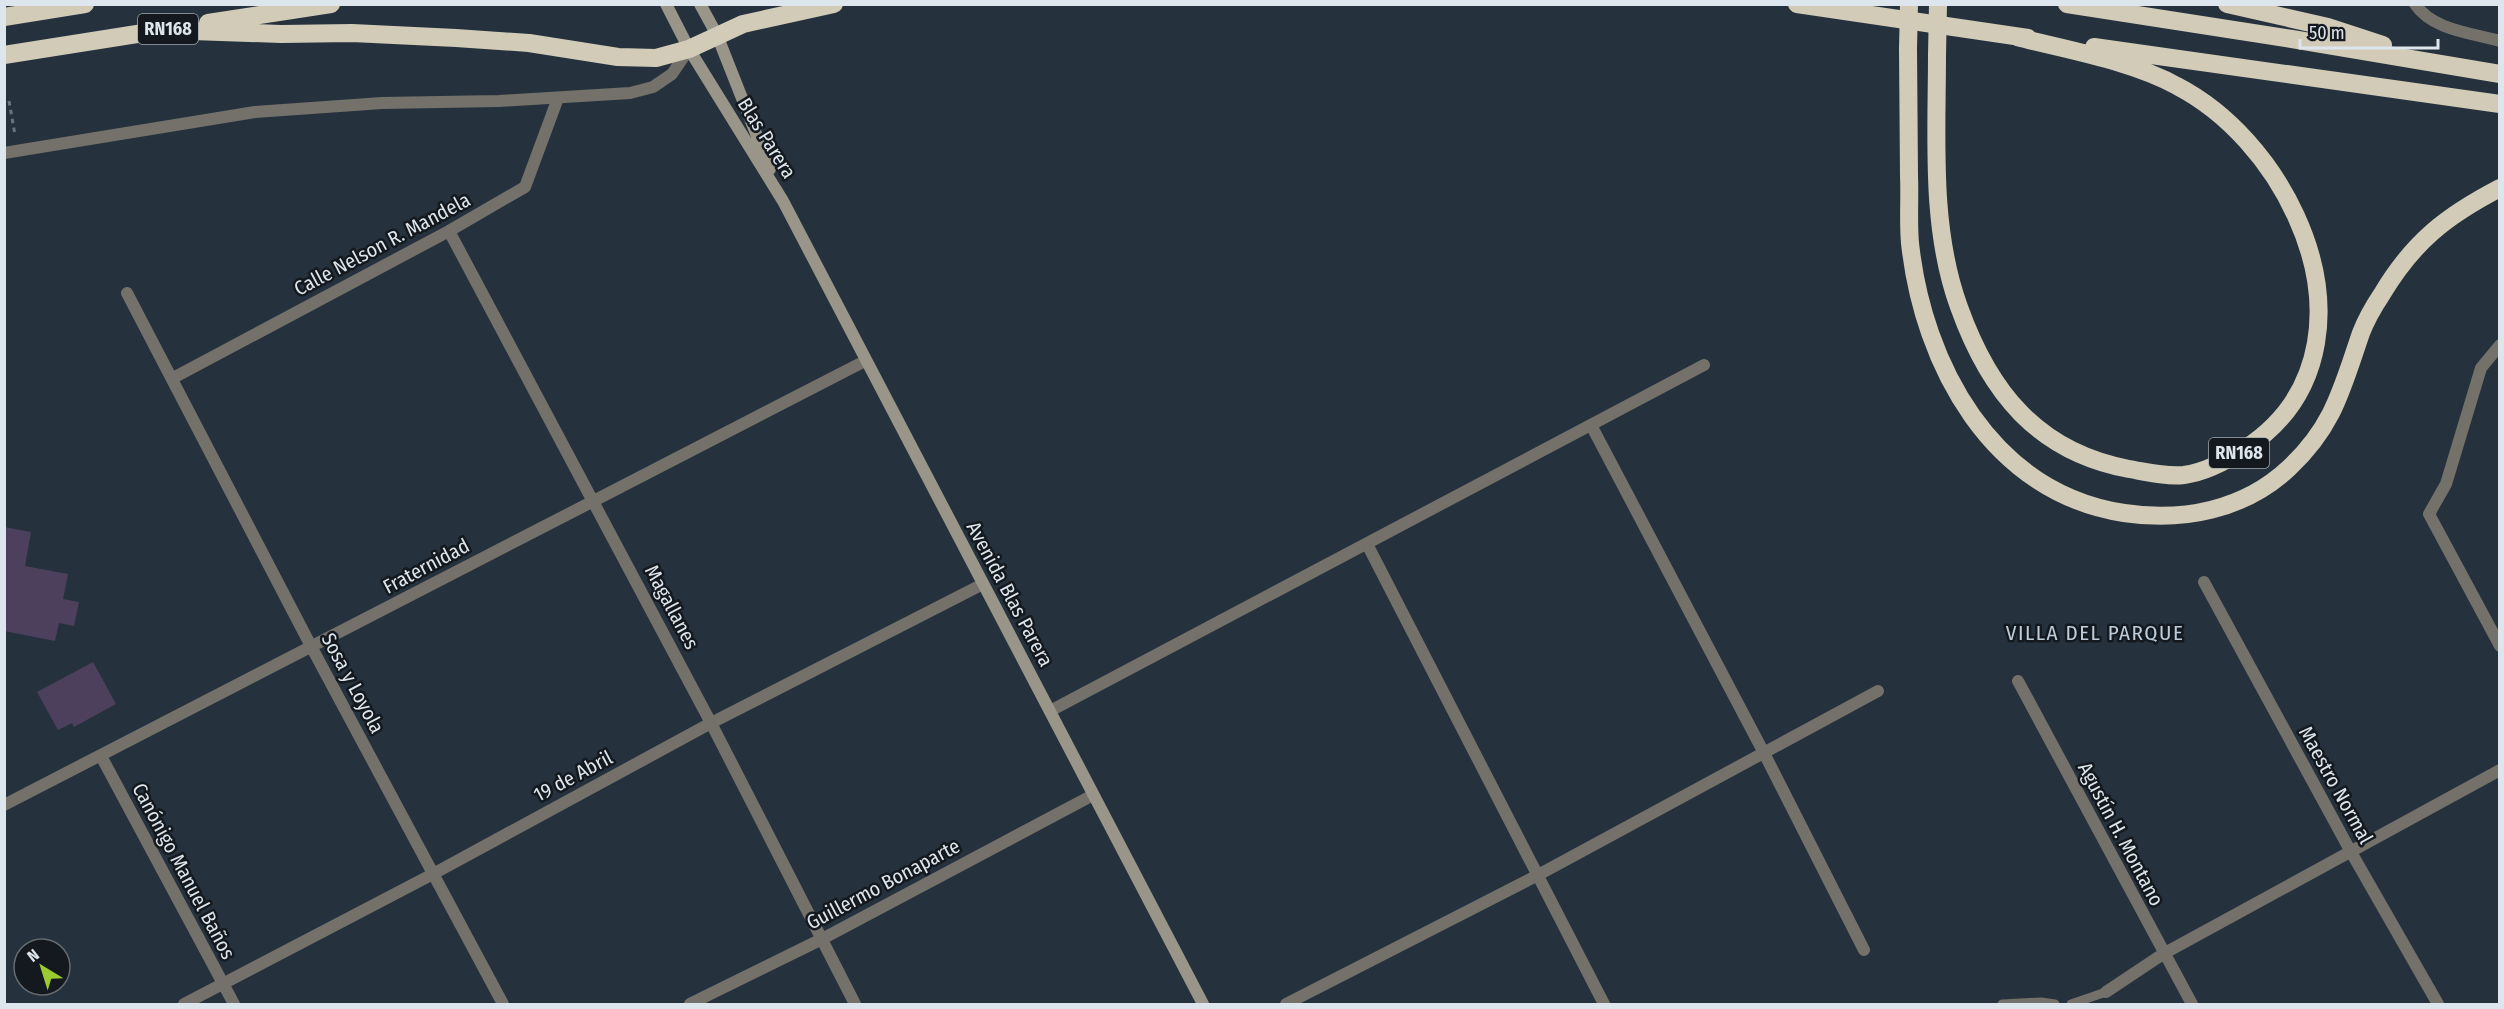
<svg xmlns="http://www.w3.org/2000/svg" width="2504" height="1009" font-family="'Fira Sans Condensed',sans-serif">
	<rect width="100%" height="100%" fill="#25323d"/>
	<path fill="#4c405c" d="M4 527 31 532 25 566 68 574 63 599 79 602 74 626 59 623 55 641 4 631Z
		M93 662 116 704 74 727 72 723 58 730 37 692Z"/>
	<g fill="none" stroke-linecap="round" stroke-linejoin="round">
		<path stroke="#69757e" stroke-width="3" stroke-dasharray="4.5 4.5" stroke-linecap="butt" d="M9 101 15 135"/>
		<path stroke="#74716a" stroke-width="9" d="M2002 1004 2041 1002 2055 1004
			M2071 1004 2106 992"/>
		<path stroke="#74716a" stroke-width="12" d="M2415 4C2432 30 2472 33 2500 41
			M4 153 255 112 382 103 499 101 630 93 653 87 672 74 689 49
			M449 231 711 723 855 1004
			M127 293 312 648 503 1004
			M2500 345 2481 368 2446 484 2429 514 2500 646
			M173 378 449 231 525 187 558 98
			M1591 425 1764 753 1864 950
			M1367 544 1604 1004
			M2204 582 2351 852 2438 1004
			M2018 681 2192 1004
			M1050 711 1704 365
			M101 756 234 1004
			M4 805 865 361
			M2106 992 2163 954 2500 770
			M184 1004 433 874 711 723 983 584
			M690 1004 822 939 1093 795
			M1286 1004 1538 875 1878 691"/>
		<path stroke="#999589" stroke-width="12" d="M666 4 689 49 783 201 1203 1004
			M700 4 717 35 770 169"/>
		<path stroke="#d1cbb8" stroke-width="18" d="M1797 4 2028 38
			M2067 4 2292 39 2500 74
			M2227 4 2328 27 2383 45
			M4 17 85 4
			M208 23 331 4
			M164 30 281 34 352 33 456 38 529 43 618 57 656 58 689 49 743 24 834 4
			M2094 47 2500 104
			M1908 49C1908 91 1909 134 1909 176 1910 198 1908 221 1910 243 1923 365 1992 493 2124 513 2183 522 2244 510 2289 468 2334 426 2342 388 2361 333 2366 320 2374 306 2382 294 2413 242 2446 216 2500 188
			M4 55 175 28
			M1937 55C1937 137 1930 228 1959 307 1989 391 2037 452 2129 469 2147 472 2166 477 2184 475 2206 472 2228 460 2246 448 2328 394 2334 299 2296 216 2272 163 2229 113 2177 86 2132 61 2067 50 2017 37"/>
		<path stroke="#d1cbb8" stroke-width="18" d="M1908 49 1909 4
			M1937 55 1938 4"/>
	</g>
	<g text-anchor="middle" stroke-width="5" stroke-linejoin="round" paint-order="stroke">
		<g fill="#13191e" stroke="#a0a8af" stroke-width="1.5">
			<rect x="138" y="14" width="60" height="30" rx="4.5"/>
			<rect x="2209" y="438" width="60" height="30" rx="4.5"/>
		</g>
		<g font-size="18" font-weight="bold" fill="#dde6ed">
			<text x="168" y="35">RN168</text>
			<text x="2239" y="459">RN168</text>
		</g>
		<g font-size="20" fill="#dde6ed" stroke="#13191e">
			<text transform="translate(767 138) rotate(58)" y="7">Blas Parera</text>
			<text transform="translate(382 244) rotate(-28)" y="7">Calle Nelson R. Mandela</text>
			<text transform="translate(426 566) rotate(-28)" y="7">Fraternidad</text>
			<text transform="translate(1010 594) rotate(62)" y="7">Avenida Blas Parera</text>
			<text transform="translate(672 607) rotate(62)" y="7">Magallanes</text>
			<text transform="translate(353 683) rotate(62)" y="7">Sosa y Loyola</text>
			<text transform="translate(573 776) rotate(-28)" y="7">19 de Abril</text>
			<text transform="translate(2336 785) rotate(61)" y="7">Maestro Normal</text>
			<text transform="translate(2121 834) rotate(62)" y="7">Agustín H. Montano</text>
			<text transform="translate(184 871) rotate(62)" y="7">Canónigo Manuel Baños</text>
			<text transform="translate(883 884) rotate(-28)" y="7">Guillermo Bonaparte</text>
		</g>
		<g font-size="21" letter-spacing="1.5" fill="#bdcddb" stroke="#13191e">
			<text x="2095" y="640">VILLA DEL PARQUE</text>
		</g>
	</g>
	<rect width="2504" height="1009" fill="none" stroke="#dde6ed" stroke-width="12"/>
	<g transform="translate(42 967) rotate(322)"><circle r="28" fill="#13191e" stroke="#646b71" stroke-width="1.5"/>
	<path d="M0-4.5L10 22L0 15L-10 22Z" fill="#9cca31"/>
	<text y="-9" font-size="16" font-weight="bold" text-anchor="middle" fill="#dde6ed">N</text>
	</g>
	<path d="M2300 39v9h138v-9" fill="none" stroke="#dde6ed" stroke-width="3"/>
	<text x="2309" y="39" font-size="18" fill="#dde6ed" stroke="#13191e" stroke-width="4.5" paint-order="stroke">50 m</text>
</svg>
